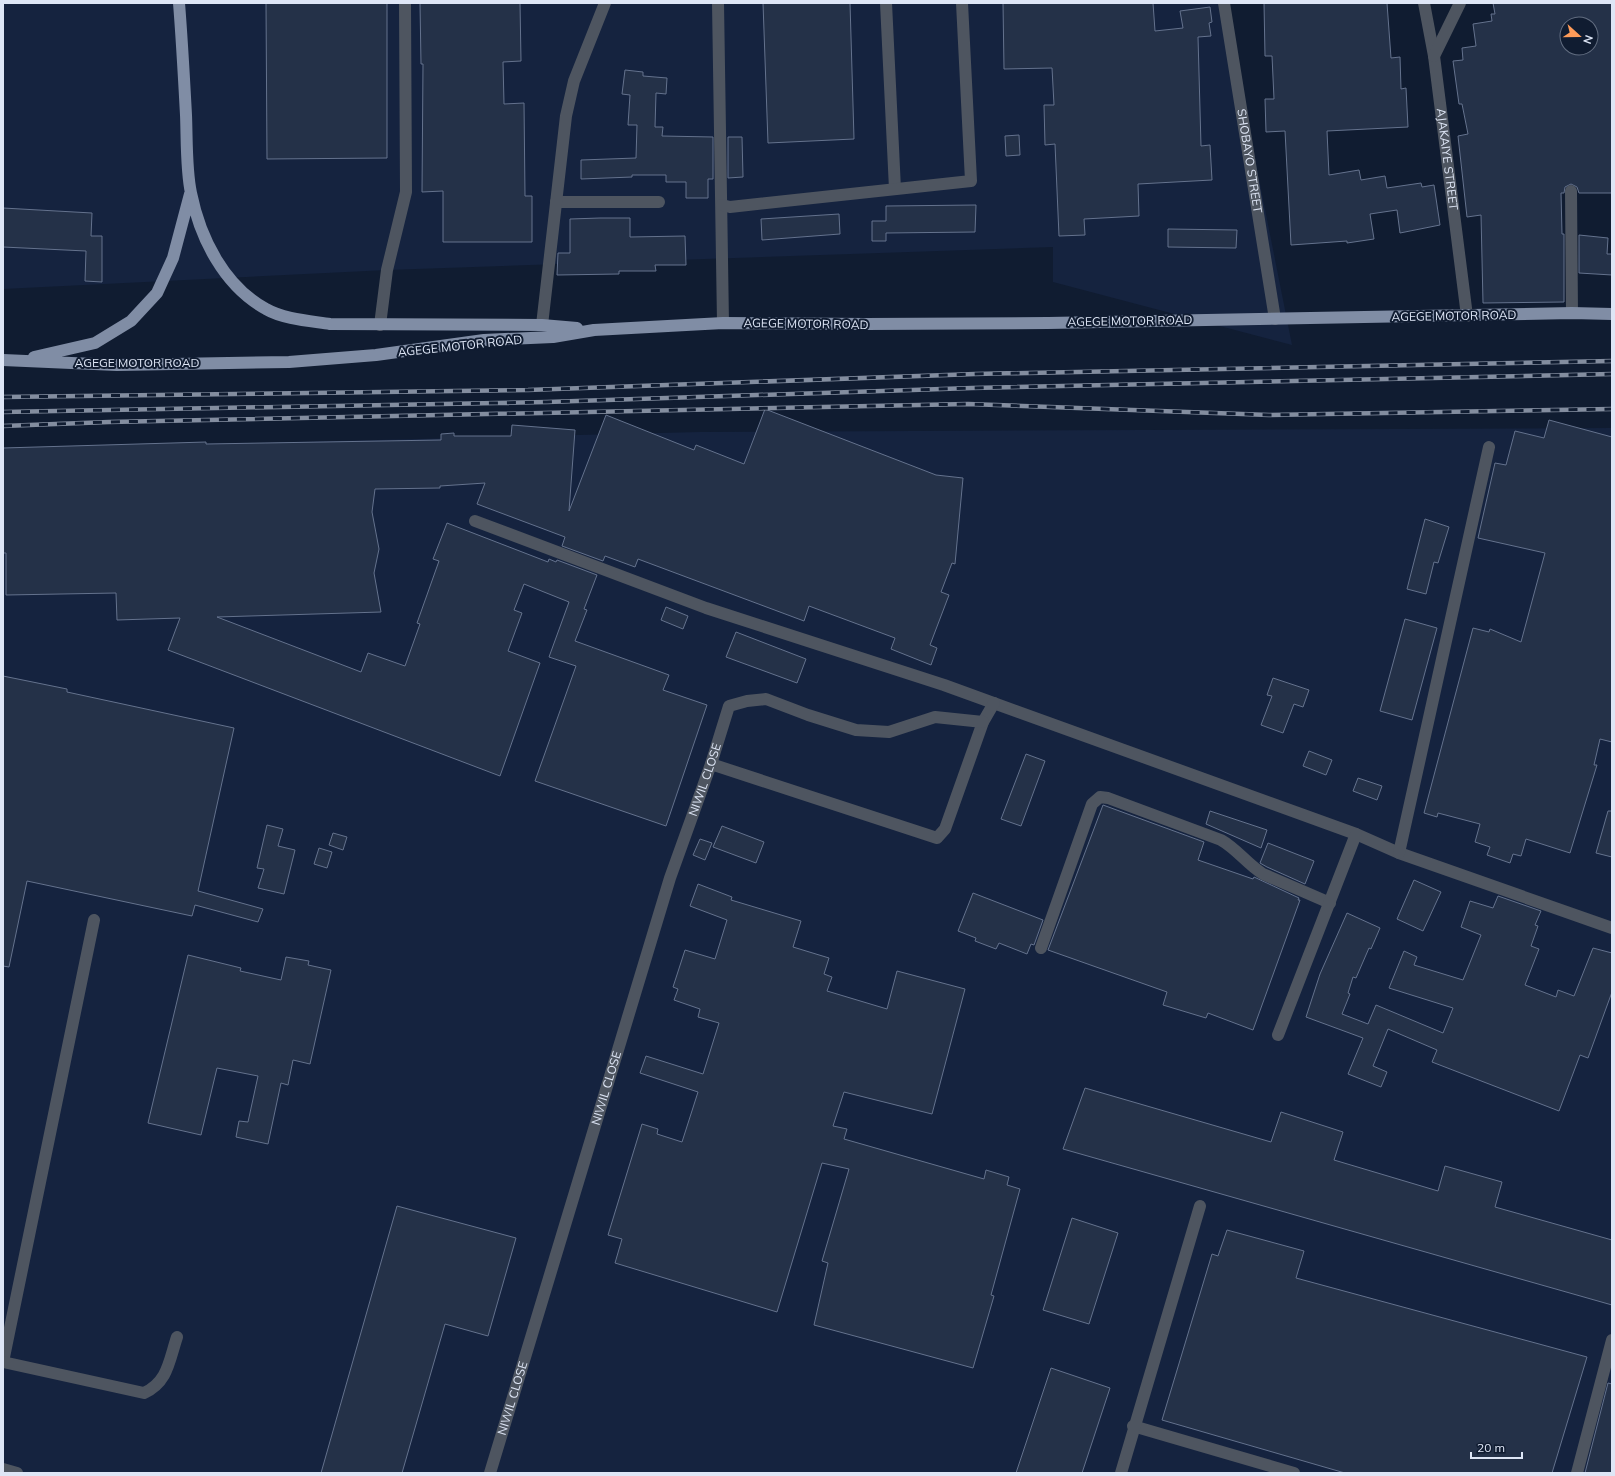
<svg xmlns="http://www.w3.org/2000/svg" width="1615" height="1476" font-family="Mulish,sans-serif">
	<rect width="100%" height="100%" fill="#101c31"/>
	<path fill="#15233f" d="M3 3H1224L1292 345 1053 282V247L387 270 3 289Z
		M1612 428V1473H3V449L700 432Z"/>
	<path fill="#243148" stroke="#64728d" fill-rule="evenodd" d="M266 3H387V158L267 159Z
		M420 3H520L521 61 503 62 504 104 524 103 525 196H532V242H443V191L422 192 423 64H421Z
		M763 3H850L854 139 768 143Z
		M1003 3H1153L1155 31 1183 28 1180 11 1210 7 1212 22 1209 23 1211 36 1198 37 1201 146 1210 145 1212 180 1138 184 1139 216 1084 219 1085 235 1059 236 1055 144 1045 145 1044 105H1054L1052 68 1004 69Z
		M1264 3H1387L1391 58 1400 57 1401 89 1406 88 1408 127 1327 131 1329 175 1359 170 1361 180 1385 176 1387 188 1421 183 1422 187 1434 185 1440 225 1400 233 1397 210 1370 214 1374 239 1347 243V241L1291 245 1285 131 1266 132 1265 99H1274L1272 56H1265Z
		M1493 3H1612V193H1579L1577 187 1571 184 1565 187 1564 193H1561L1562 234H1564V302L1483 303 1481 215 1467 217 1458 136 1468 134 1462 104H1459L1453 61 1463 60 1462 48 1476 46 1473 24 1492 21 1491 14H1495ZM1567 24H1591V48H1567Z
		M625 70 643 72V76L667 78 666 94 656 93 655 127H663L662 136 713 137V179H708V198H686V182H666V175H632V177L581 179V160L636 158 637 125H628L630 95 622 94Z
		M1019 135 1020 155 1006 156 1005 136Z
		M728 137H742L743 177 728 178Z
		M976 205 975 232 886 233V241H872V221H886V206Z
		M3 208 92 213 91 236H102V282L85 281 86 251 3 247Z
		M839 214 840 234 762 240 761 219Z
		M600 218H630V237L685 236 686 265H655L656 271H619V274L557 275 558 253H570V219Z
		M1168 229 1237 230 1236 248 1168 247Z
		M1579 235 1608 238 1607 254H1612V275L1579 273Z
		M765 409 936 475 963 478 955 564 952 563 941 592 949 595 930 645 937 648 931 665 891 649 895 638 809 606 804 621 638 559 635 567 605 556 603 561 562 546 565 537 477 504 485 483 440 486V488L375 489 372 512 379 549 374 573 381 612 217 617 361 672 368 653 405 666 420 624 417 623 439 561 433 559 447 523 548 562 549 559 556 562 557 560 597 575 584 609 587 610 575 641 669 675 663 690 707 705 666 826 535 781 576 666 549 657 569 602 524 584 514 610 522 613 508 651 540 663 500 776 168 650 180 618 117 620 116 593 6 595V553H3V448L206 442V444L441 440V434L454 433V436H511L512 425 575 430 569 511 606 415 694 450 696 445 744 464Z
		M1549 420 1612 437V742L1600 739 1594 765H1597L1570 853 1526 839 1521 856 1513 854 1510 863 1487 855 1490 847 1475 842 1480 824 1438 813 1437 817 1424 813 1473 628 1489 632 1490 629 1521 642 1545 553 1478 538 1495 463 1506 465 1515 431 1544 438Z
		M1425 519 1449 527 1438 563 1434 562 1426 594 1407 589Z
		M666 607 688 616 683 629 661 620Z
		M1405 619 1437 628 1412 720 1380 711Z
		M736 632 806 659 797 683 726 657Z
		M3 676 67 689V692L234 728 198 891 263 909 258 922 195 905 192 916 27 881 9 967 3 966Z
		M1273 678 1309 690 1303 707 1294 704 1283 733 1261 725 1272 696 1267 695Z
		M1309 751 1332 760 1326 775 1303 766Z
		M1026 754 1045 761 1021 826 1001 819Z
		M1358 778 1382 786 1377 800 1353 791Z
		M1103 805 1204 842 1198 860 1253 879 1254 877 1299 898 1298 900H1300L1253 1030 1208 1013 1206 1018 1163 1005 1167 992 1048 950Z
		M1210 811 1267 830 1261 848 1206 824Z
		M1608 811H1612V857L1596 853Z
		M267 825 283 829 278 846 295 850 284 894 258 888 264 869 257 868Z
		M722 826 764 842 756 863 713 847Z
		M333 833 347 837 343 850 329 845Z
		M700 839 712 843 705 860 693 855Z
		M1268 843 1314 861 1305 884 1267 867 1260 863Z
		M319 848 332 852 327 868 314 864Z
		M1414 880 1441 892 1423 931 1397 919Z
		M698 884 732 897 731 900 801 921 793 947 829 958 824 974 832 977 827 991 887 1009 897 971 965 989 932 1114 844 1092 833 1126 847 1129 844 1139 984 1179 986 1170 1009 1177 1007 1185 1020 1189 991 1295 994 1296 973 1368 814 1325 828 1263 822 1261 849 1169 822 1163 777 1312 615 1263 622 1239 608 1235 642 1124 658 1129 657 1134 682 1142 698 1092 640 1073 646 1056 703 1074 719 1023 698 1017 700 1009 674 1000 678 989 673 987 685 950 715 959 727 920 690 906Z
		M973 893 1043 920 1034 945 1031 944 1027 954 999 943 996 949 975 941 976 938 958 931Z
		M1498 896 1541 911 1535 925 1538 926 1531 946 1539 949 1525 985 1556 997 1558 990 1574 996 1593 948 1612 953V992L1588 1058 1580 1055 1559 1111 1432 1062 1437 1050 1388 1029 1373 1066 1387 1072 1381 1087 1348 1074 1363 1038 1306 1017 1320 974 1347 913 1380 928 1371 949 1369 948 1356 978 1353 977 1348 993 1350 994 1342 1014 1368 1024 1376 1005 1443 1033 1453 1008 1389 988 1404 951 1417 957 1414 965 1463 980 1481 935 1461 927 1470 901 1493 908Z
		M188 955 241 968 240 971 281 980 286 957 309 961 308 965 331 970 310 1064 293 1060 288 1085 281 1083 268 1144 236 1137 239 1121 248 1122 258 1076 217 1068 201 1135 148 1123Z
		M1085 1088 1271 1142 1281 1112 1343 1132 1334 1160 1438 1191 1445 1166 1502 1182 1495 1207 1612 1240V1305L1063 1149Z
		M397 1206 516 1238 488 1336 445 1324 402 1473H321Z
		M1072 1218 1118 1233 1089 1324 1043 1310Z
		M1227 1230 1304 1251 1296 1278 1587 1357 1552 1473H1345L1162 1420 1212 1254 1218 1256Z
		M1051 1368 1110 1388 1082 1473H1016Z
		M1608 1383 1612 1384V1473H1585Z"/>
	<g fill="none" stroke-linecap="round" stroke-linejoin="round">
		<g stroke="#4e5560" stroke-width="12">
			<path d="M718 3 723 323"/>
			<path d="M886 3 895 189"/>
			<path id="s1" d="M1224 3 1275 319"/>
			<path id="s2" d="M1424 3 1434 56 1467 316"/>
			<path d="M1434 56 1460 3"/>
			<path d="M1571 191 1572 313"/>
			<path d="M556 202H659"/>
			<path d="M722 205 730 207 971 181 962 3"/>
			<path d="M380 325 387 270 406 192 405 3"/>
			<path d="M542 325 566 116 574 81 605 3"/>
			<path d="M475 521 706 608 944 685 1356 834 1399 853 1612 928"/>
			<path d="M711 764 937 838 945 829 983 722 994 703"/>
			<path d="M1399 853 1489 447"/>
			<path d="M1041 948 1092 804 1100 797 1108 798 1221 840C1237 849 1247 864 1263 874L1330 903"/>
			<path d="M1278 1035 1356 834"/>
			<path d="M3 1362 94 920"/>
			<path d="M3 1362 144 1393C168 1382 169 1361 177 1337"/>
			<path d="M1133 1426 1294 1473"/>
			<path d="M3 1469 17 1473"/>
			<path id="s3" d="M490 1473 670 878 711 764 729 706 747 701 766 699 808 715 856 730 889 732 935 717 983 722"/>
			<path d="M1121 1473 1200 1206"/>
			<path d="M1577 1473 1612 1340"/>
		</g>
		<path stroke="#808da5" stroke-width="12" d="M179 3C182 40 184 78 186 115 187 139 186 170 191 193 200 238 224 286 266 309 283 319 311 321 330 324L542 325 577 328
			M34 357 95 343 131 321 157 293 173 258 190 194
			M3 360 117 365 289 362 376 355 484 340 553 337 594 330 723 323 866 324 1048 323 1572 313 1612 314"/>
		<defs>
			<path id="rail" d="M3 397 528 390 975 374 1612 361
				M3 412 547 402 972 388 1612 374
				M3 426 109 422 968 404 1269 415 1612 409"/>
		</defs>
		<use href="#rail" stroke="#838d9f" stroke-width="4.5"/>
		<use href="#rail" stroke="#101c31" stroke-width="3" stroke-dasharray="9" stroke-linecap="butt"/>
	</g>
	<g text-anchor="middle" stroke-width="4" stroke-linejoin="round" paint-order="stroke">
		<g font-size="12" fill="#dee6f6" stroke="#101c31">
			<text dy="4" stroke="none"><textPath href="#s2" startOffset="158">AJAKAIYE STREET</textPath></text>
			<text dy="4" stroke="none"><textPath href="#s1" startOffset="160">SHOBAYO STREET</textPath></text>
			<text transform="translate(1454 316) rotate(-1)" y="4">AGEGE MOTOR ROAD</text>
			<text transform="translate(1130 321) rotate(-1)" y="4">AGEGE MOTOR ROAD</text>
			<text transform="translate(806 324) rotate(1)" y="4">AGEGE MOTOR ROAD</text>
			<text transform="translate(460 346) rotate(-6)" y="4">AGEGE MOTOR ROAD</text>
			<text x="137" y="367">AGEGE MOTOR ROAD</text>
			<text dy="4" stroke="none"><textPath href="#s3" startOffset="726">NIWIL CLOSE</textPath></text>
			<text dy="4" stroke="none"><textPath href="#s3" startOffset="402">NIWIL CLOSE</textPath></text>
			<text dy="4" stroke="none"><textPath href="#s3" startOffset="78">NIWIL CLOSE</textPath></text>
		</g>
	</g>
	<rect width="1615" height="1476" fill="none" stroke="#dee6f6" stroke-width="8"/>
	<g transform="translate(1579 36) rotate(111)"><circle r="19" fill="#101c31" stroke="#626d80"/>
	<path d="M0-3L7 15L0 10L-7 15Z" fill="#fe9b59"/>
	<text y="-6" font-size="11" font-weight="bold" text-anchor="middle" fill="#dee6f6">N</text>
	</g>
	<path d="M1471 1452v6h51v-6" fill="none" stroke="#dee6f6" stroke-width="2"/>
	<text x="1477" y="1452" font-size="12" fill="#dee6f6" stroke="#101c31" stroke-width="3" paint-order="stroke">20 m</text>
</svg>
